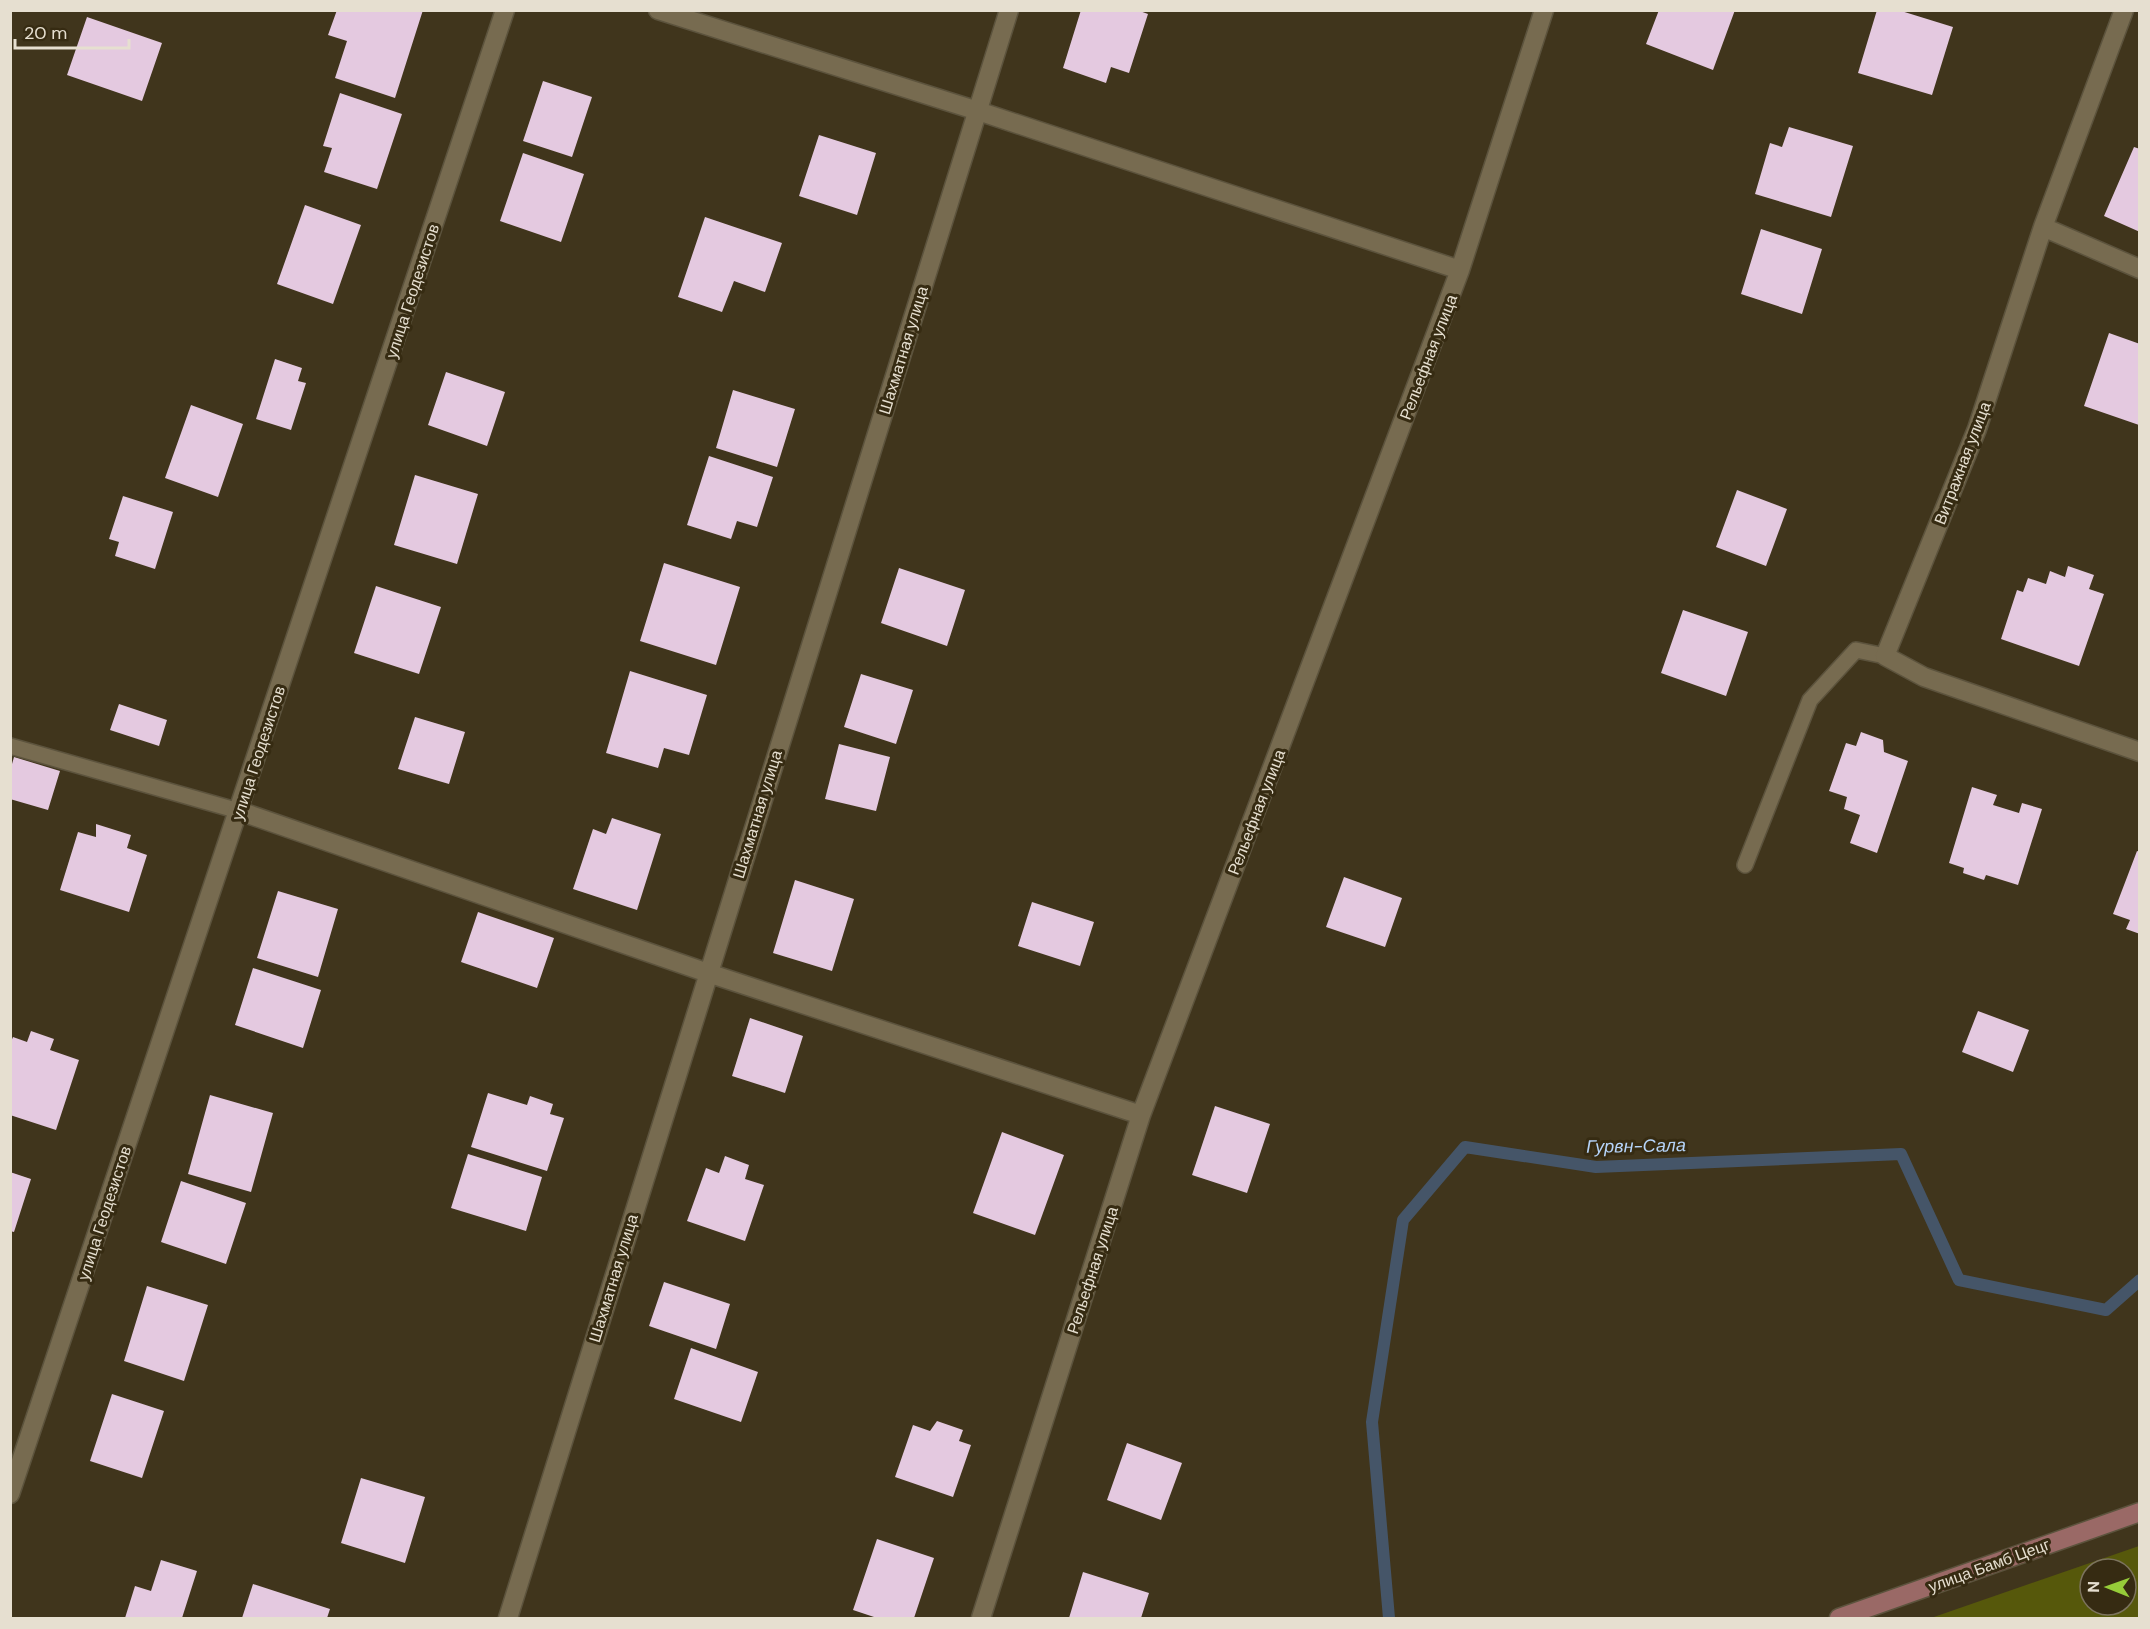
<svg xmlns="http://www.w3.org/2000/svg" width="2150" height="1629" font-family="'DM Sans',sans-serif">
	<rect width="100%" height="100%" fill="#40351c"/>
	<path fill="#56580b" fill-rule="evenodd" d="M2139 1546V1618H1931ZM2090 1569H2126V1605H2090Z"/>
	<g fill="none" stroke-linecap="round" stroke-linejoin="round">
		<path stroke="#455568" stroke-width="12" d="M1389 1618 1372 1422 1403 1220 1465 1147 1596 1167 1901 1154 1959 1280 2106 1310 2140 1280"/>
	</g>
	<path fill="#e4c9e0" d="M337 10H423L395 98 335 78 347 41 328 35Z
		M1081 10H1137L1148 14 1129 73 1111 67 1106 83 1063 68Z
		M1659 10H1735L1713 70 1646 44Z
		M1877 10H1898L1953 27 1932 95 1858 73Z
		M87 17 162 43 142 101 67 75Z
		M543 81 592 97 572 157 523 141Z
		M340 93 402 114 377 189 324 172 332 148 323 146Z
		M1789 127 1853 146 1831 217 1755 194 1770 143 1782 147Z
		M819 135 876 153 857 215 799 196Z
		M2134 147 2140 149V232L2104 216Z
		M523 153 584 174 561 242 500 221Z
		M305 205 361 225 333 304 277 284Z
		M705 217 782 243 765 292 734 281 722 312 678 297Z
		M1761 229 1822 249 1802 314 1741 294Z
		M2109 333 2140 344 2139 425 2084 406Z
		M275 359 302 368 298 381 306 383 291 430 256 419Z
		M446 372 505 392 487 446 428 425Z
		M733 390 795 409 777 467 716 448Z
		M191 405 243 424 218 497 165 478Z
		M709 456 773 477 757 527 737 521 731 539 687 525Z
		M415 475 478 494 457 564 394 545Z
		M1737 490 1787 509 1766 566 1716 547Z
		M123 496 173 512 155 569 115 556 119 542 109 539Z
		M664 563 740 587 716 665 640 641Z
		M2068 566 2094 575 2089 589 2104 594 2079 666 2001 639 2017 590 2023 592 2028 578 2046 584 2050 571 2065 577Z
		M899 568 965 590 947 646 881 623Z
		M376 586 441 607 419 674 354 653Z
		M1683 610 1748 632 1726 696 1661 673Z
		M630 671 707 695 689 755 664 748 658 768 606 753Z
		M861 674 913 690 896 744 844 727Z
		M119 704 167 720 159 746 110 730Z
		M415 717 465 732 449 784 398 769Z
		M1861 732 1883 740 1884 752 1908 761 1877 853 1850 843 1860 815 1844 809 1847 797 1829 791 1846 743 1856 746Z
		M839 744 890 757 876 811 825 799Z
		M14 757 60 771 48 810 10 799V771Z
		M1972 787 1997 795 1993 805 2019 813 2022 803 2042 809 2018 885 1986 875 1984 880 1963 873 1964 868 1949 863Z
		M612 818 661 834 637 910 573 889 593 829 606 834Z
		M96 824 131 835 127 848 147 855 129 912 60 890 78 832 96 837Z
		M2137 851 2140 852V934L2126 929 2130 920 2113 914Z
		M1344 877 1402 898 1385 947 1326 927Z
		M795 880 854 899 832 971 773 953Z
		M278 891 338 909 318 977 257 958Z
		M1032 902 1094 922 1080 966 1018 946Z
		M478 912 554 938 537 988 461 962Z
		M253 968 321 990 303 1048 235 1025Z
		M1978 1011 2029 1030 2013 1072 1962 1052Z
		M750 1018 803 1036 785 1093 732 1076Z
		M31 1031 54 1039 50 1050 79 1060 56 1130 10 1115V1044L13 1037 27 1042Z
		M488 1093 527 1105 530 1096 553 1104 550 1114 564 1118 547 1171 471 1147Z
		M210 1095 273 1113 251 1192 188 1174Z
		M1215 1106 1270 1124 1247 1193 1192 1175Z
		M1002 1132 1064 1155 1035 1235 973 1213Z
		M468 1154 542 1177 526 1231 451 1208Z
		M725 1156 749 1165 745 1179 764 1185 745 1241 687 1221 706 1168 719 1173Z
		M10 1172 31 1179 14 1232 10 1231Z
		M181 1181 246 1203 226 1264 161 1242Z
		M664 1282 730 1304 716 1349 649 1326Z
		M147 1286 208 1305 184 1381 124 1361Z
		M691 1348 758 1372 741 1422 674 1399Z
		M112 1394 164 1411 142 1478 90 1461Z
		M937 1421 963 1430 959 1441 971 1445 953 1497 895 1477 913 1425 930 1431Z
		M1127 1443 1182 1463 1161 1520 1107 1500Z
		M361 1478 425 1497 405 1563 341 1543Z
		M877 1539 934 1558 914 1618H877L853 1610Z
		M161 1560 197 1571 182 1618H125L135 1586 151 1591Z
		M1083 1572 1149 1593 1141 1618H1069Z
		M253 1584 330 1609 327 1618H242Z"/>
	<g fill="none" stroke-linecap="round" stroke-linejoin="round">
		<defs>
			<path id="service" d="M10 746 239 811
				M1745 865 1810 700 1856 650 1885 656"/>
			<path id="minor" d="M658 10 978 111 1460 270
				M2124 10 2043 227 1977 429 1885 656 1924 677 2140 752
				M2043 227 2140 269
				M239 811 708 973 1141 1115
				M10 1494 505 10
				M508 1618 1009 10
				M981 1618 1141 1115 1460 270 1544 10"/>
			<path id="secondary" d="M1839 1618 2140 1512"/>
		</defs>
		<use href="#service" stroke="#5c533d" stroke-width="18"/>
		<use href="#minor" stroke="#5c533d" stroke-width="21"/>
		<use href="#secondary" stroke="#5c533d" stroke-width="21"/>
		<use href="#service" stroke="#776b50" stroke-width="15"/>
		<use href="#minor" stroke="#776b50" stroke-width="18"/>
		<use href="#secondary" stroke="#9a6966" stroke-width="18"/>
	</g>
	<g text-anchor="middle" stroke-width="6" stroke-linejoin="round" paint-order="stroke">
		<g font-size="16" fill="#e6dfd0" stroke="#362b12">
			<text transform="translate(412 291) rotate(-72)" y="6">улица Геодезистов</text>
			<text transform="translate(903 350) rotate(-73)" y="6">Шахматная улица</text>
			<text transform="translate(1428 357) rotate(-69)" y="6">Рельефная улица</text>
			<text transform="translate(1962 463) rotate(-69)" y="6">Витражная улица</text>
			<text transform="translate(258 753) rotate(-72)" y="6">улица Геодезистов</text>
			<text transform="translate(1256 812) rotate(-69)" y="6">Рельефная улица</text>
			<text transform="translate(757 814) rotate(-73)" y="6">Шахматная улица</text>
			<text transform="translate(104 1213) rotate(-72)" y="6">улица Геодезистов</text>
			<text transform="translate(1092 1270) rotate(-72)" y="6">Рельефная улица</text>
			<text transform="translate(613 1278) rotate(-73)" y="6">Шахматная улица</text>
			<text transform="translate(1989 1565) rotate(-20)" y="6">улица Бамб Цецг</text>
		</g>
		<g font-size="18" font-style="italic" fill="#b5d3f8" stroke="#362b12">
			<text transform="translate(1636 1146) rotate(-1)" y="6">Гурвн-Сала</text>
		</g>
	</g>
	<rect width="2150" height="1629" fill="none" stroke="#e6dfd0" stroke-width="24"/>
	<g transform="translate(2108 1587) rotate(271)"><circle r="28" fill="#362b12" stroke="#7c735e" stroke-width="1.5"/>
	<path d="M0-4.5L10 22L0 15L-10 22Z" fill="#96cc39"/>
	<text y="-9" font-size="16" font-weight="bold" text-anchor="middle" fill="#e6dfd0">N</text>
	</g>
	<path d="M15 39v9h114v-9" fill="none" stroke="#e6dfd0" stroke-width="3"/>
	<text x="24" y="39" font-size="18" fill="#e6dfd0" stroke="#362b12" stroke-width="4.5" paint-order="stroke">20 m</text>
</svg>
